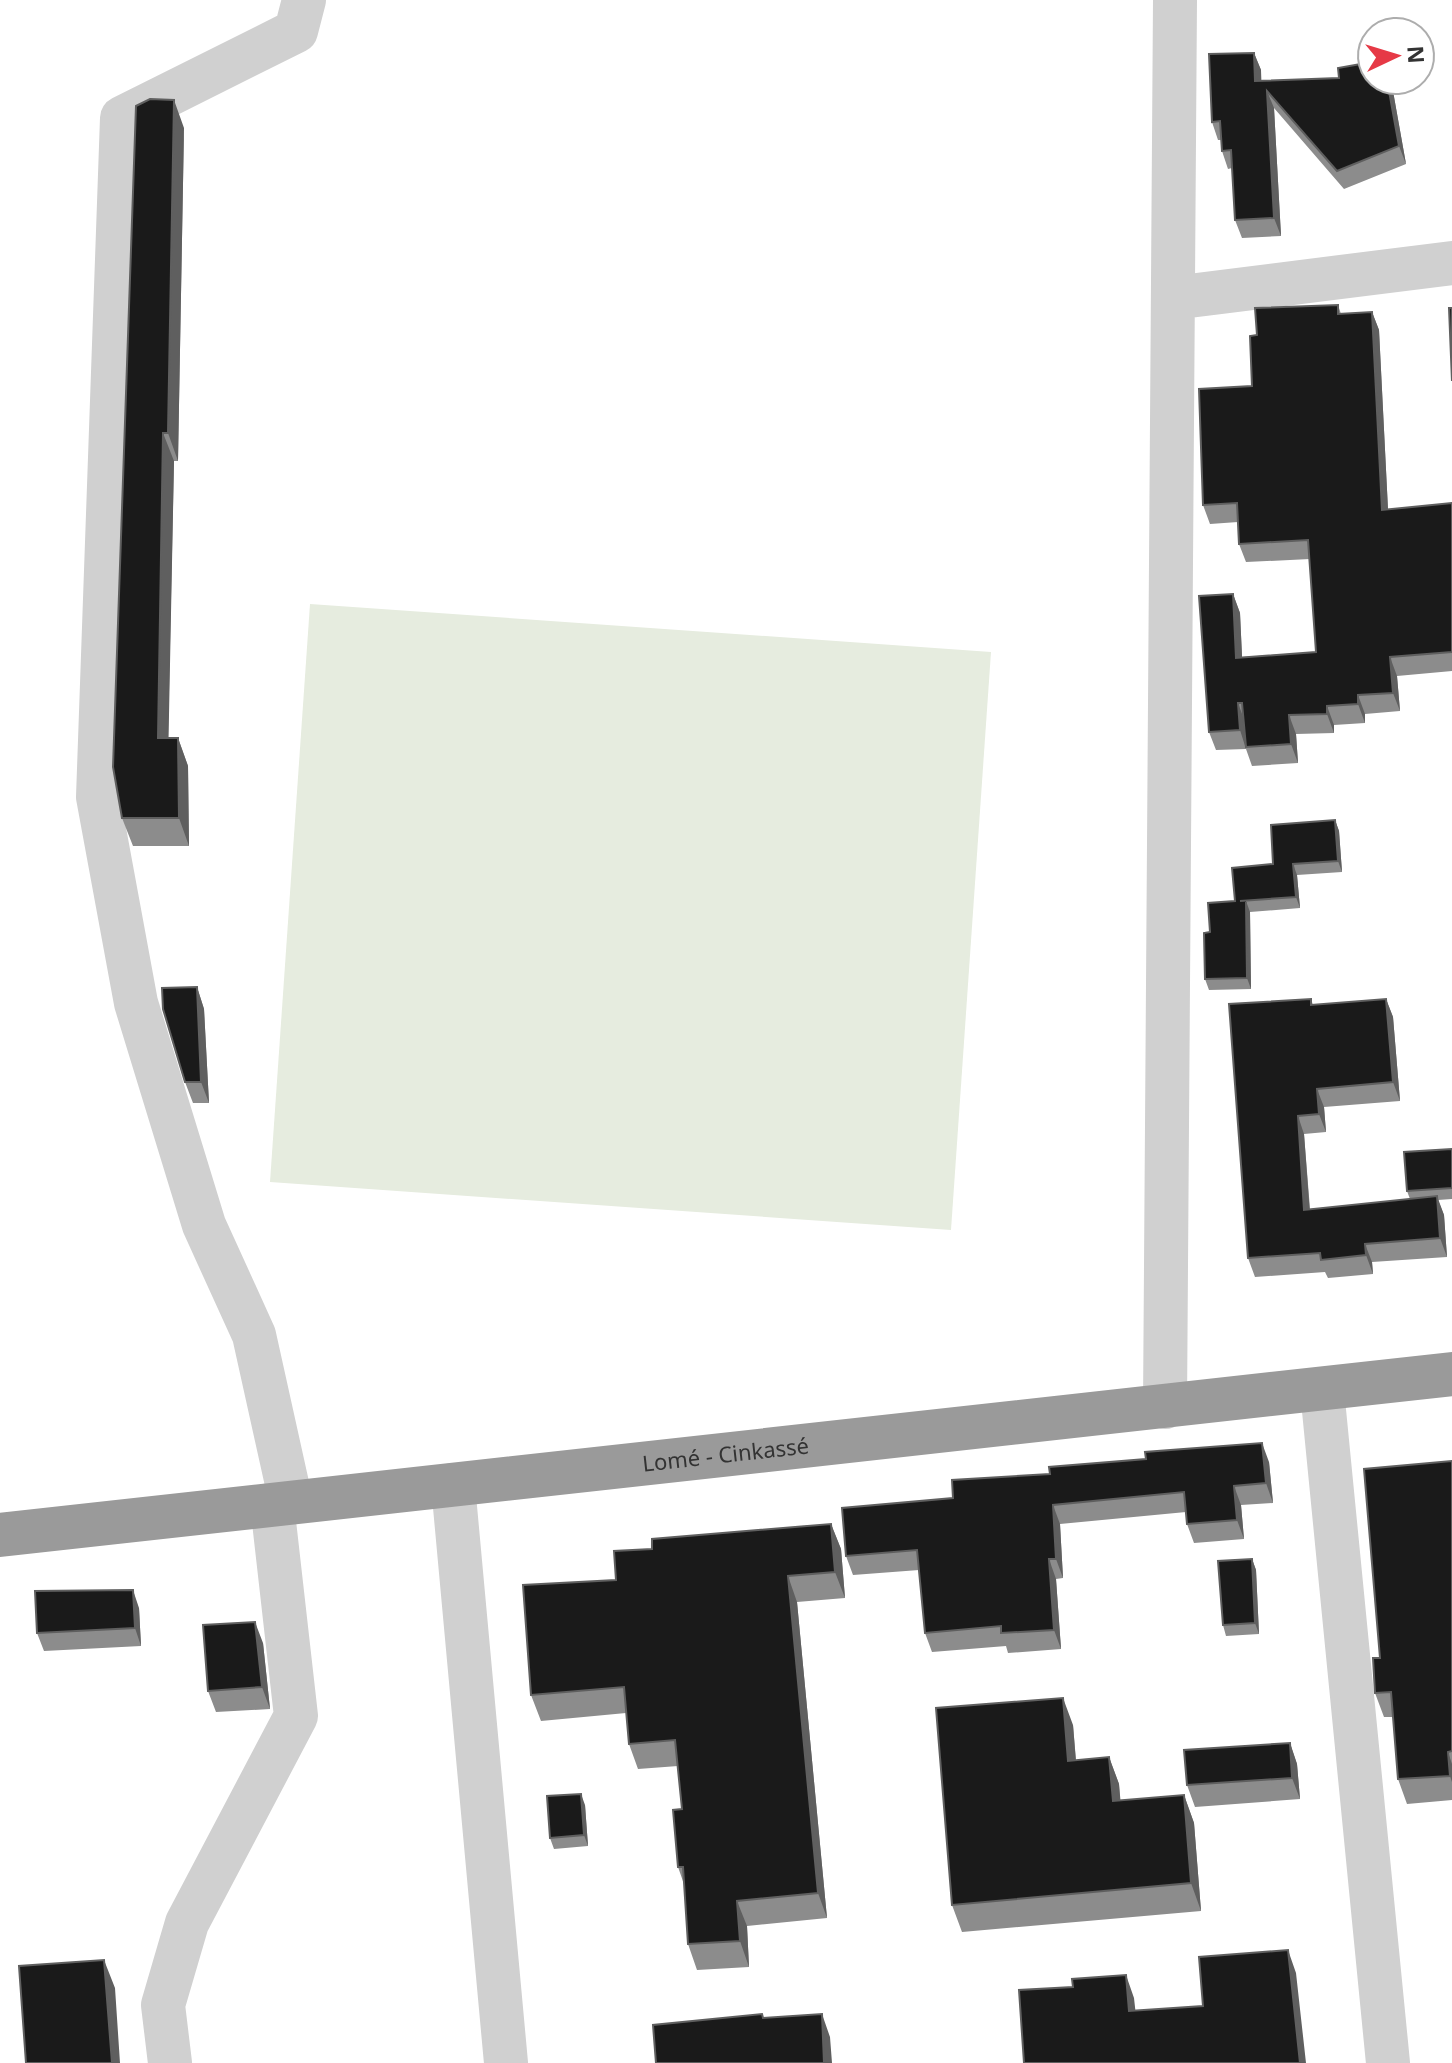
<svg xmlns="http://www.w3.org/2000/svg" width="1452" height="2063" font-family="'Noto Sans',sans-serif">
	<rect width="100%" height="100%" fill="#fff"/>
	<path fill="#e6ecdf" d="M310 604 991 652 951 1230 270 1182Z"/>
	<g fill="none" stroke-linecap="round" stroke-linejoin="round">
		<path stroke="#d0d0d0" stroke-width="44" d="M1173 298 1452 263
			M1322 1390 1388 2063
			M1165 1407 1175 0
			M453 1485 506 2063
			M291 1502 254 1335 204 1225 136 1003 98 797 122 118 296 31 304 0
			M170 2063 163 2005 187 1923 296 1716 272 1504"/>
		<path stroke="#9a9a9a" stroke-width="44" id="s1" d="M0 1535 1452 1374"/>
	</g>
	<path fill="#8c8c8c" d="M1254 53 1261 70V81L1391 80 1406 164 1344 189 1274 108 1281 236 1242 238 1235 220 1232 168 1228 169 1222 151 1221 140H1218L1212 122Z
		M184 128 178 461H174L168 738H178L188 766 189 846H133L122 818Z
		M1338 305 1341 314 1372 312 1379 330 1388 510 1452 503V671L1397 676 1400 711 1365 714V723L1334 725V733L1296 734 1298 763 1252 766 1246 749 1216 750 1209 732 1233 594 1240 613 1242 657 1316 652 1310 559 1246 562 1239 544 1238 522 1210 524 1203 505 1252 386 1257 335Z
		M1335 820 1339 831 1342 872 1297 875 1300 908 1250 912 1251 989 1209 990 1205 979 1235 901 1273 864Z
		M197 987 204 1009 209 1103H193L185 1082Z
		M1311 999 1313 1005 1386 999 1393 1017 1400 1101 1324 1107 1326 1132 1304 1134 1310 1209 1410 1199 1407 1191 1452 1149V1199L1438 1200 1444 1215 1447 1257 1372 1262 1373 1274 1328 1278 1325 1272 1255 1277 1248 1258Z
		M1452 1461V1800L1407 1804 1398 1779 1393 1717H1384L1375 1693 1380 1658Z
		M1269 1462 1273 1503 1241 1505 1244 1539 1194 1543 1187 1524 1186 1512 1060 1524 1063 1578 1056 1579 1061 1649 1008 1653 1006 1646 932 1652 925 1633 919 1570 853 1575 846 1556 953 1498Z
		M831 1524 841 1549 845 1598 797 1602 827 1918 747 1926 749 1967 697 1970 688 1944 685 1887 678 1867 682 1809 678 1766 638 1769 629 1744 626 1713 541 1721 531 1695 616 1580 652 1549Z
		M1252 1559 1256 1570 1259 1634 1226 1636 1223 1625Z
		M139 1608 141 1646 44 1651 37 1633Z
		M263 1643 270 1709 216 1712 208 1691Z
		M1073 1725 1076 1760 1109 1757 1119 1784 1120 1801 1184 1795 1194 1823 1201 1911 962 1932 952 1905Z
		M1290 1743 1297 1764 1300 1799 1195 1807 1187 1785Z
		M585 1805 588 1846 554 1849 550 1838Z"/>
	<path fill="#5f5f5f" d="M1254 53 1261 70 1262 99 1255 81Z
		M1387 80H1391L1406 164 1399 146Z
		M1267 91 1274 108 1281 236 1274 218Z
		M174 100 184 128 178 461 168 433Z
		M1372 312 1379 330 1389 529 1382 510Z
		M163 433 174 461 168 766 158 738Z
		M1233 594 1240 613 1243 677 1236 658Z
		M1390 657 1397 676 1400 711 1393 693Z
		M1358 695 1365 714V723L1358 704Z
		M1238 703 1245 722 1246 749 1240 730Z
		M1327 706 1334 725V733L1327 714Z
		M1289 715 1296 734 1298 763 1291 744Z
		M178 738 188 766 189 846 179 818Z
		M1335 820 1339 831 1342 872 1338 861Z
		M1293 864 1297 875 1300 908 1296 897Z
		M1246 901 1250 912 1251 989 1247 978Z
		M197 987 204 1009 209 1103 201 1082Z
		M1386 999 1393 1017 1400 1101 1393 1082Z
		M1317 1089 1324 1107 1326 1132 1319 1114Z
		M1298 1116 1304 1134 1311 1228 1304 1210Z
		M1437 1196 1444 1215 1447 1257 1440 1238Z
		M1365 1244 1372 1262 1373 1274 1366 1255Z
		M1262 1443 1269 1462 1273 1503 1266 1483Z
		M1234 1486 1241 1505 1244 1539 1237 1520Z
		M1053 1505 1060 1524 1063 1578 1056 1559Z
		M831 1524 841 1549 845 1598 835 1572Z
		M1049 1559 1056 1579 1061 1649 1054 1630Z
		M1252 1559 1256 1570 1259 1634 1255 1623Z
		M788 1576 797 1602 827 1918 818 1893Z
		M133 1590 139 1608 141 1646 135 1628Z
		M255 1622 263 1643 270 1709 262 1687Z
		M1063 1698 1073 1725 1078 1788 1068 1761Z
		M1290 1743 1297 1764 1300 1799 1292 1778Z
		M1448 1752 1452 1764V1782L1450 1776Z
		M1109 1757 1119 1784 1123 1829 1113 1801Z
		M581 1794 585 1805 588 1846 584 1835Z
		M1184 1795 1194 1823 1201 1911 1191 1883Z
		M737 1901 747 1926 749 1967 740 1941Z
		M1288 1950 1296 1973 1306 2063H1300Z
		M104 1960 115 1988 120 2063H112Z
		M1126 1975 1134 1998 1138 2034 1129 2011Z
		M822 2014 830 2037 832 2063H824Z"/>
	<path fill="#1a1a1a" stroke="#5f5f5f" stroke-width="2" d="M1254 53 1255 81 1339 78 1338 68 1372 62V80H1387L1399 146 1337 171 1267 91 1274 218 1235 220 1231 150 1222 151 1220 121 1212 122 1209 54Z
		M150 99 174 100 168 433H163L158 738H178L179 818H122L113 767 136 106Z
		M1338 305V314L1372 312 1382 510 1452 503V652L1390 657 1393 693 1358 695V704L1327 706V714L1289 715 1291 744 1246 747 1242 703H1238L1240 730 1209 732 1199 596 1233 594 1236 658 1316 652 1308 540 1239 544 1237 503 1203 505 1199 389 1252 386 1250 336 1257 335 1255 308Z
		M1449 308H1452V381Z
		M1335 820 1338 861 1293 864 1296 897 1240 901H1246L1247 978 1205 979 1204 933 1210 932 1208 903 1235 901 1232 868 1273 864 1271 825Z
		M197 987 201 1082H185L163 1009 162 988Z
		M1311 999V1005L1386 999 1393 1082 1317 1089 1319 1114 1298 1116 1304 1210 1437 1196 1440 1238 1365 1244 1366 1255 1321 1260 1320 1253 1248 1258 1229 1004Z
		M1452 1149V1188L1407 1191 1404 1152Z
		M1262 1443 1266 1483 1234 1486 1237 1520 1187 1524 1184 1492 1053 1505 1056 1559H1049L1054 1630 1001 1633V1626L925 1633 917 1550 846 1556 842 1508 953 1498 952 1480 1050 1474 1049 1467 1146 1459 1145 1452Z
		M1452 1461V1751L1448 1752 1450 1776 1398 1779 1391 1692 1375 1693 1373 1658H1380L1364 1469Z
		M831 1524 835 1572 788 1576 818 1893 737 1901 740 1941 688 1944 683 1867H678L673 1810 682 1809 675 1740 629 1744 624 1687 531 1695 523 1585 616 1580 614 1551 652 1549V1539Z
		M1252 1559 1255 1623 1223 1625 1218 1561Z
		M133 1590 135 1628 37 1633 35 1591Z
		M255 1622 262 1687 208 1691 203 1625Z
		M1063 1698 1068 1761 1109 1757 1113 1801 1184 1795 1191 1883 952 1905 936 1708Z
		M1290 1743 1292 1778 1187 1785 1184 1750Z
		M581 1794 584 1835 550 1838 547 1796Z
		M1288 1950 1300 2063H1024L1019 1990 1073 1987 1072 1979 1126 1975 1129 2011 1203 2006 1199 1957Z
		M104 1960 112 2063H26L19 1966Z
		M762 2014 763 2018 822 2014 824 2063H656L653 2025Z"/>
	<g text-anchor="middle" stroke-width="8" stroke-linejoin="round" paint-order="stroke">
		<g font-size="22" fill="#333" stroke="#fff">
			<text dy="8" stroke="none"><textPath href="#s1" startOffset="730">Lomé - Cinkassé</textPath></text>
		</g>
	</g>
	<g transform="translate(1396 56) rotate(86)"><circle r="38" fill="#ffffff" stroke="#adadad" stroke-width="2"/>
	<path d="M0-6L14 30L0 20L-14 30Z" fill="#e63946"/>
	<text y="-12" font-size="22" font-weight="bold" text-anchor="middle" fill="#333333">N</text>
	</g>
</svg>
